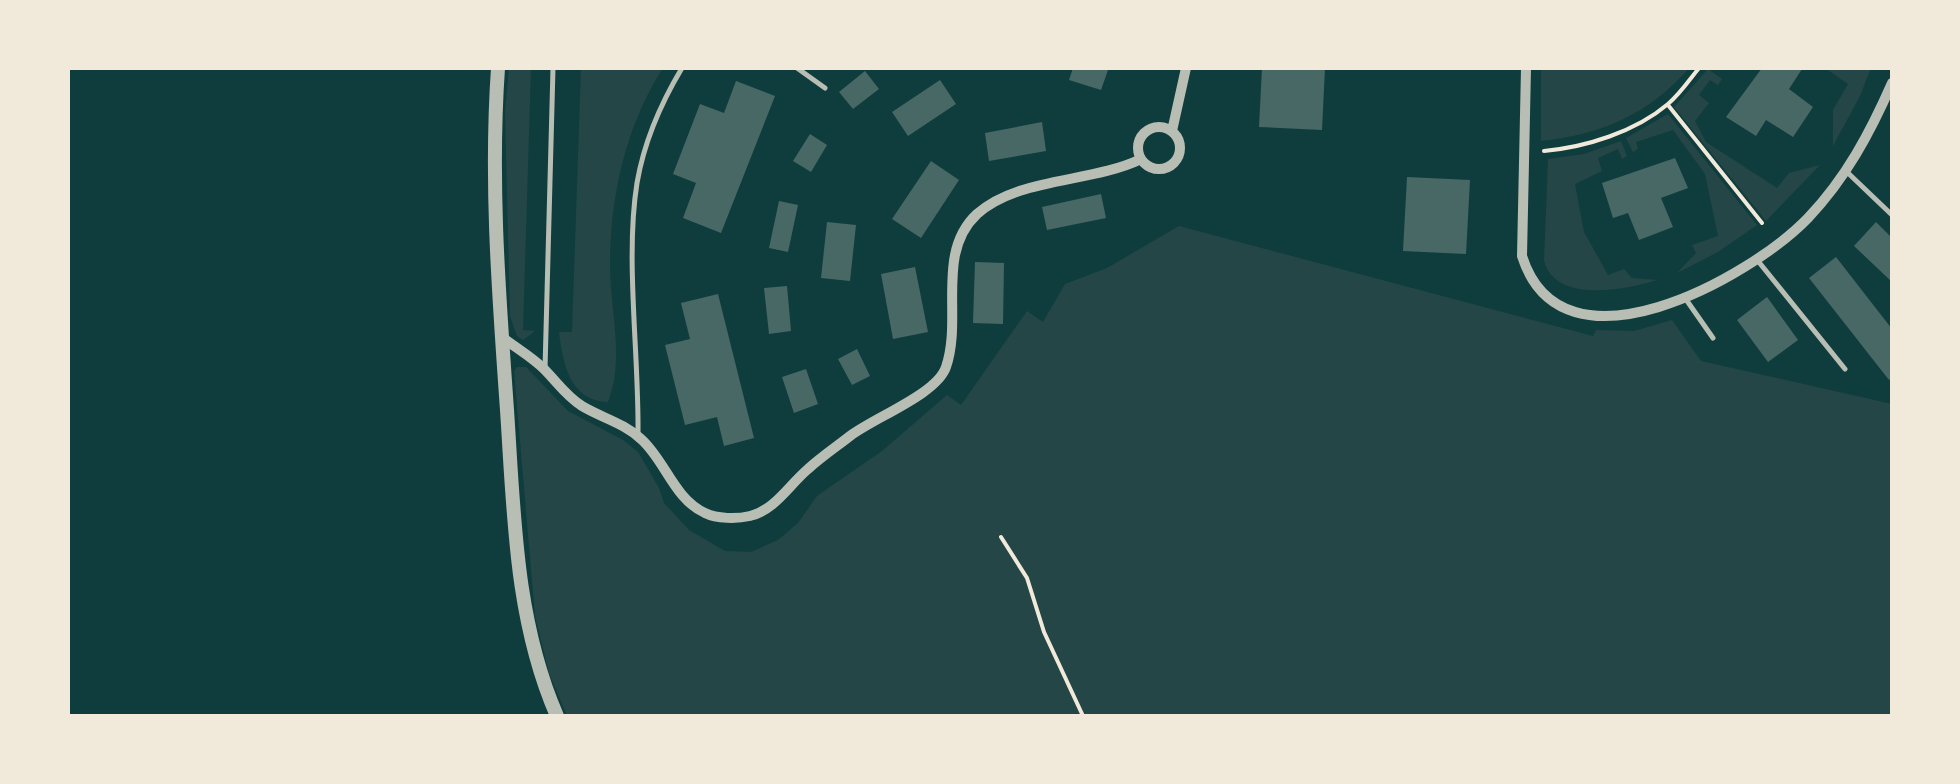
<svg xmlns="http://www.w3.org/2000/svg" width="1960" height="784" font-family="Quicksand,sans-serif">
	<rect width="100%" height="100%" fill="#0f3d3e"/>
	<path fill="#244646" d="M509 68H531L523 330 535 331 523 340 517 336 510 316 505 112Z
		M581 68H663C626 125 610 197 610 265 610 311 625 358 608 402 570 401 563 364 559 332H572Z
		M1541 68H1689C1650 114 1600 135 1541 141Z
		M1825 68H1871L1860 96 1833 146V110L1848 84Z
		M1708 69 1722 79 1718 85 1710 80 1699 95 1709 103 1695 121 1706 142 1777 188 1789 173 1820 165 1766 221 1674 107Z
		M1668 114 1757 225 1718 252 1677 273 1696 253 1692 245 1718 236 1705 174 1673 130 1636 142 1638 149 1633 152 1626 138Z
		M1621 141 1627 156 1622 159 1618 149 1598 158 1602 171 1575 184 1584 232 1608 275 1624 269 1632 278 1657 280C1626 290 1554 304 1544 260L1548 159 1584 154Z
		M1179 226 1593 336 1596 330 1634 331 1672 320 1701 361 1892 404V716H567L549 673 535 616 514 371 517 367H526L568 411 623 440 638 452 659 488 664 503 689 530 725 551 751 552 778 540 798 523 817 496 882 451 947 395 961 405 1027 311 1043 322 1065 284 1107 268Z"/>
	<path fill="#486865" d="M1073 68 1108 70 1101 90 1069 80Z
		M1262 68H1325L1322 130 1259 127Z
		M1762 68 1802 69 1789 89 1813 107 1793 137 1766 120 1756 136 1726 117Z
		M865 71 879 89 853 109 839 92Z
		M940 80 956 104 908 136 892 112Z
		M736 81 775 96 721 233 683 218 696 183 673 174 700 104 724 113Z
		M1042 122 1046 151 989 161 985 133Z
		M810 134 827 145 811 172 793 161Z
		M1675 158 1688 188 1661 198 1673 227 1639 240 1628 213 1613 218 1602 183Z
		M931 161 959 180 921 238 892 219Z
		M1407 177 1470 180 1466 254 1403 251Z
		M1101 194 1106 218 1047 230 1042 207Z
		M779 201 798 205 788 252 769 248Z
		M827 222 856 225 850 281 821 278Z
		M1876 222 1892 238V282L1854 246Z
		M1836 257 1892 329V377L1889 380 1809 278Z
		M975 262 1004 263 1003 324 973 323Z
		M915 267 928 332 893 339 881 274Z
		M787 286 791 331 769 334 764 288Z
		M718 294 754 438 724 446 717 417 685 425 665 345 690 339 681 303Z
		M1767 297 1798 340 1768 362 1737 320Z
		M857 349 870 376 852 385 838 359Z
		M806 369 818 404 794 413 782 377Z"/>
	<g fill="none" stroke-linecap="round" stroke-linejoin="round">
		<path stroke="#f1e9da" stroke-width="4" d="M1668 105 1762 223
			M1544 151C1586 147 1635 132 1668 104 1680 94 1690 79 1699 68
			M1001 537 1027 578 1044 632 1083 716"/>
		<path stroke="#b8beb3" stroke-width="5" d="M797 68 825 88
			M1847 172 1892 215
			M1758 261 1845 369
			M1685 298 1713 338
			M545 369 553 68
			M638 433C639 354 625 258 637 183 644 142 661 103 682 68"/>
		<path stroke="#b8beb3" stroke-width="10" d="M1526 68 1522 256C1562 383 1750 278 1808 218 1846 178 1870 133 1892 83
			M1138 148a21 21 0 1 1 42 0a21 21 0 1 1-42 0Z
			M1172 131 1186 68
			M502 337C516 348 532 357 544 369 557 382 566 396 582 406 602 418 624 423 641 439 665 460 674 499 705 513 717 519 737 519 750 516 775 510 789 485 808 469 821 457 836 447 850 436 875 417 937 394 946 367 963 318 935 253 977 214 1018 177 1092 183 1141 159"/>
		<path stroke="#b8beb3" stroke-width="14" d="M498 68C490 182 499 296 507 410 514 514 515 620 557 716"/>
	</g>
	<rect width="1960" height="784" fill="none" stroke="#f1e9da" stroke-width="140"/>
</svg>
